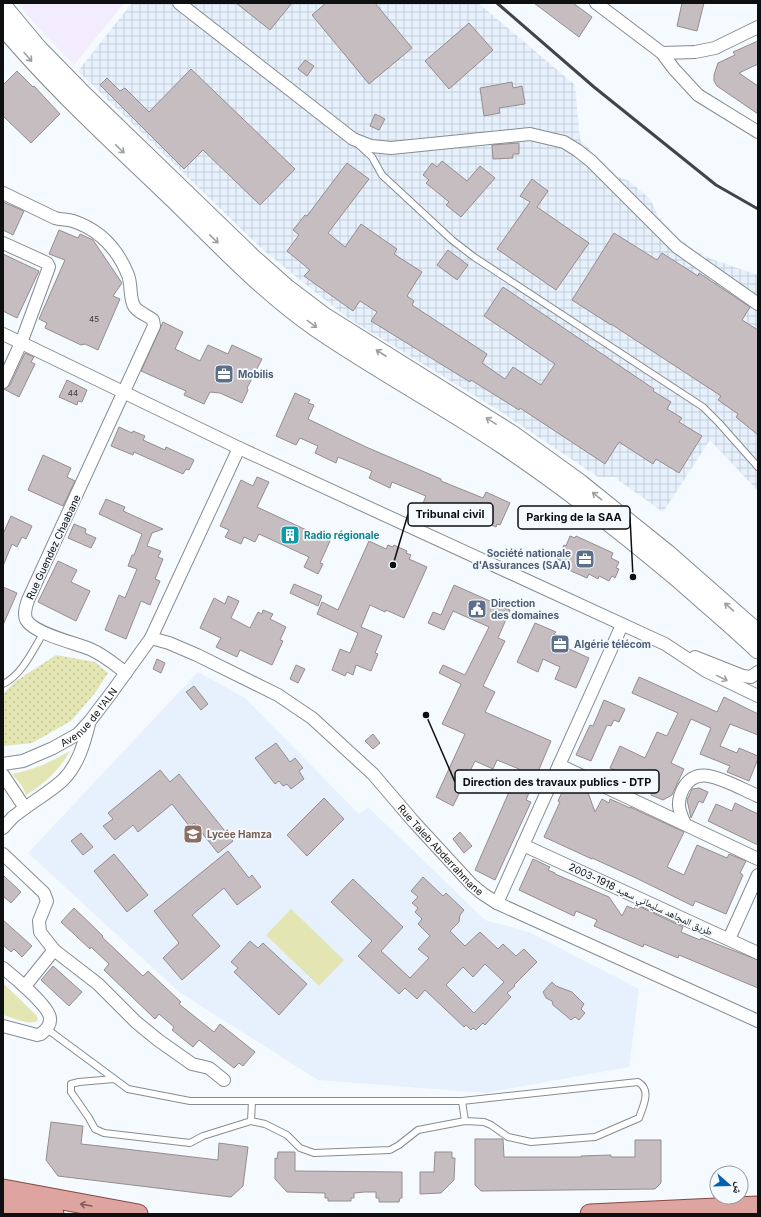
<svg xmlns="http://www.w3.org/2000/svg" width="761" height="1217" font-family="Inter,'Noto Naskh Arabic',sans-serif">
	<defs>
		<pattern id="industrial-grid" width="8" height="8" patternUnits="userSpaceOnUse"><rect width="8" height="8" fill="#e6f1fd"/><path d="M0 4h8M4 0v8" fill="none" stroke="#c4cdd8"/></pattern>
		<pattern id="park-dots" width="8" height="8" patternUnits="userSpaceOnUse"><rect width="8" height="8" fill="#e3e5b3"/><path d="M2 2h.1M6 6h.1" fill="none" stroke="#c2c399" stroke-width="1.8" stroke-linecap="round"/></pattern>
	</defs>
	<rect width="100%" height="100%" fill="#f5fafe"/>
	<path fill="#f2ecfd" d="M18 3H124L74 65 32 21Z"/>
	<path fill="url(#industrial-grid)" d="M132 3H478L575 85 580 140 617 176 629 181 650 199 659 218 676 236 697 252 714 260 758 275V491L710 440 663 512 614 477H598L498 410 351 320 315 292 263 250 78 71Z"/>
	<path fill="#e6f1fd" d="M198 672 245 698 359 814 368 807 485 920 529 932 639 989 629 1067 485 1093 318 1080 179 992 28 853Z"/>
	<path fill="#e3e5b3" d="M70 751C58 772 46 782 26 795L22 786 12 774C34 770 51 762 70 751Z
		M291 909 344 960 319 986 266 935Z
		M3 983 37 1016 38 1020C30 1027 12 1017 3 1015Z"/>
	<path fill="url(#park-dots)" d="M56 655 95 662 108 673 95 693 71 721 32 743 3 746V694L16 681Z"/>
	<path fill="#c5bdc0" stroke="#958d90" fill-rule="evenodd" d="M236 3H292L270 30Z
		M326 3H375L412 48 369 84 312 15Z
		M534 3H573L592 17 579 37Z
		M682 3H704L697 31 677 26Z
		M469 23 493 50 449 89 425 61Z
		M758 41V64L739 73 758 86V114L717 86 714 81V75L718 63 735 55 733 52Z
		M305 60 314 66 307 76 298 69Z
		M191 69 295 169 260 205 203 150 184 169 100 85 107 78 120 91 125 88 149 112Z
		M17 71 33 87 34 86 60 114 31 143 3 116V85Z
		M512 82 513 88 522 86 525 104 499 108 500 113 484 116 480 88Z
		M375 114 385 119 379 130 370 126Z
		M519 143V154H513V158L493 159 492 145Z
		M442 161 467 181 480 166 495 178 461 217 446 205 449 202 426 183 429 180 423 175 432 163 437 167Z
		M347 163 369 179 328 233 345 247 361 224 397 249 394 254 422 272 407 296 414 301 412 305 487 354 482 363 505 379 513 367 541 385 555 364 484 316 503 287 654 389 653 391 671 402 667 409 682 418 679 422 702 436 679 473 656 459 653 464 619 442 605 464 520 408 519 410 471 380 470 382 371 321 377 312 360 301 353 311 304 276 310 270 287 251 299 235 293 230 305 215 307 216Z
		M532 179 548 191 537 207 589 243 556 290 497 249 530 202 520 196Z
		M3 202 24 211 13 235 3 230Z
		M59 230 78 238 80 234 93 240 122 283 113 296 120 299 98 350 85 344 81 345 45 328 47 323 39 319 65 260 49 254Z
		M614 233 657 260 662 253 698 276 699 273 750 307 742 320 758 330V435L736 417 738 414 718 400 721 396 611 324V325L572 300Z
		M448 250 468 265 457 280 437 265Z
		M3 254 39 271 17 318 3 311Z
		M163 322 183 332 175 349 200 361 208 345 228 354 232 345 262 359 247 388 248 390 242 403 220 393 210 392 204 404 184 395 186 391 141 371Z
		M25 353 34 357 31 362 35 364 19 397 4 389 10 385Z
		M67 380 87 390 82 402 78 401 77 405 59 397Z
		M295 393 310 400 308 403 314 405 308 419 366 447 441 479V481L483 498 486 492 510 503 500 525 497 524 496 527 474 518 475 516 447 505 444 511 423 503 426 496 392 482 390 488 369 478 372 471 338 457 336 463 315 453 318 446 300 438 296 445 276 436Z
		M119 427 132 433 133 431 145 436 143 440 165 450 166 447 194 460 189 470 186 469 183 474 134 452 133 455 111 446Z
		M43 455 71 468 67 477 75 481 63 506 28 490Z
		M257 477 269 482 257 507 330 541 320 563 323 564 318 574 304 567 309 557 259 534 255 542 244 537 241 544 225 537 229 530 220 526 241 480 253 486Z
		M106 499 125 507 123 511 163 529 152 533 147 546 161 551 158 557 163 559 155 579 160 581 150 605 141 601 126 639 105 630 119 595 125 598 137 569 128 566 132 555H134L142 534 99 514Z
		M11 516 32 526 26 539 22 537 17 547 12 544 3 566V534Z
		M74 524 86 529 85 533 96 538 91 548 68 538Z
		M570 536 575 538 576 536 613 553 611 558 619 562 616 568 619 569 615 578 612 576 609 581 599 576 598 579 589 574 587 578 562 567 564 562 557 559 564 545 566 546Z
		M369 541 386 549 388 545 393 547 394 545 407 551 406 553 411 555 409 559 427 567 404 618 386 610 385 612 370 605 361 627 382 636 375 653 378 654 371 671 356 665 353 675 347 672 345 676 332 670 340 649 350 653 358 633 317 614 322 602 338 610Z
		M58 561 77 570 71 582 90 591 76 621 38 602Z
		M294 584 322 596 318 606 290 593Z
		M454 585 510 610 498 638 505 641 483 686 495 692 485 712 551 741 526 800 531 802 495 880 475 870 519 769 497 760 493 769 475 761 453 806 436 797 465 734 442 724 461 684 439 673 443 665 465 675 489 627 453 611 444 630 428 623 433 612 441 615Z
		M3 587 17 593 3 625Z
		M228 596 239 601 231 618 250 628 258 612 262 614 263 610 273 614 270 619 286 627 280 640 283 641 272 665 240 650 237 657 216 647 221 638 200 628 214 598 225 604Z
		M535 623 556 632 554 634 563 639 565 647 589 658 576 688 555 679 560 667 543 659 538 672 517 662Z
		M157 659 165 663 161 673 153 669Z
		M296 665 305 669 298 683 290 679Z
		M639 677 717 712 724 697 758 714V735L730 724 720 746 737 753 739 748 758 756V759L749 781 727 772 730 766 700 754 711 728 691 719 671 763 684 769 672 795 663 800 651 795 654 789 627 777 625 781 613 775 615 770 610 768 620 746 645 758 657 732 667 736 678 713 632 693Z
		M194 686 208 704 201 710 186 692Z
		M604 700 625 709 619 722 614 720 611 726 607 725 591 761 576 755 590 725 593 726Z
		M373 734 380 743 373 749 365 741Z
		M276 743 290 762 295 758 303 768 299 771 304 779 291 789 287 784 283 786 279 781 275 784 255 758Z
		M160 770 170 782 179 774 233 841 218 853 194 823 190 827 172 804 138 832 133 825 115 840 103 826 113 819 108 813Z
		M568 779 586 787 595 812 602 799 609 803 610 799 630 808V807L684 832 667 867 684 875 697 845 727 858 729 854 746 861 740 873 743 875 726 914 695 901 693 906 636 878 592 858V859L544 837 560 802 558 801Z
		M699 788 708 792 703 803 699 801 691 818 687 800 692 789Z
		M324 798 344 819 307 856 287 835Z
		M735 803 758 814V845L708 821 716 804 732 811Z
		M460 832 472 846 464 853 453 839Z
		M81 833 93 847 83 855 71 841Z
		M228 851 249 878 252 875 261 887 237 905 224 888 192 915 220 946 182 980 163 958 179 943 154 911Z
		M114 854 148 895 127 912 94 871Z
		M533 859 550 867 548 870 555 873V874L609 897 622 916 627 906 634 909 636 905 683 927 681 932 700 940 701 938 758 960V988L679 955 678 958 644 944 643 947 594 926 597 920 576 911 574 916 519 890Z
		M3 875 21 892 11 903 3 896Z
		M423 877 443 896 446 893 464 910 460 915 459 922 450 931 465 946 480 932 498 949 503 944 516 956 524 949 537 962 514 985 515 986 507 993 511 997 485 1025 483 1023 476 1030 473 1028 471 1030 466 1025 464 1027 425 990 417 999 405 988 399 994 358 956 372 941 331 902 353 879 403 927 381 951 410 978 429 958 418 949 430 936 418 924 422 919 415 912 418 908 412 903 418 897 411 891ZM485 964 504 982 474 1013 446 985 463 967 473 977Z
		M74 908 103 936 102 937 143 976 148 971 181 1002 179 1004 214 1032 220 1024 255 1052 243 1066 239 1063 234 1068 199 1040 193 1047 172 1030 174 1027 159 1014 155 1019 104 970 109 964 91 947 90 949 61 922Z
		M3 920 32 946 22 957 14 949 11 952 3 945Z
		M250 941 258 948 263 943 307 984 279 1015 234 972 238 968 231 962Z
		M53 966 82 992 69 1006 41 980Z
		M552 982 556 986 572 992 584 1004 581 1009 585 1013 579 1020 575 1017 571 1020 553 1005 552 1001 546 998 543 992Z
		M51 1122 83 1126 81 1144 100 1146 218 1160 219 1143 248 1147 243 1186 231 1197 58 1176 46 1160Z
		M475 1139H503L504 1157H581V1156L611 1155V1157H635V1140H661V1183L655 1189 481 1191 475 1185Z
		M278 1152H295V1171L402 1172V1198H400L399 1202H379V1198H376V1192H365L354 1193V1198H351V1201H328V1198H325V1193L287 1192 275 1179V1158L277 1159Z
		M435 1152H452V1158H455L454 1180 441 1193 420 1194V1172H434Z"/>
	<g fill="none" stroke-linecap="round" stroke-linejoin="round">
		<defs>
			<path id="lane" d="M359 145 372 157 382 175 452 240 474 257 703 407 719 423 758 467
				M3 684C22 675 33 650 44 632
				M47 1029 128 1089 190 1101H462L638 1082C652 1090 643 1106 639 1118L595 1137 531 1142 508 1137 491 1125 484 1122 465 1121 418 1130 399 1145 390 1150 314 1153 300 1148 287 1135 265 1124 251 1121 203 1136 190 1143 104 1133 95 1129 89 1118 71 1092V1084L79 1082 114 1079
				M462 1101 465 1121
				M251 1121 252 1101"/>
			<g id="street">
				<path d="M179 3 353 139 371 146 391 148 530 134 564 142 577 150 591 161 677 247 758 304"/>
				<path d="M596 3 662 53 674 69 698 95 758 132"/>
				<path d="M662 53 695 52 715 48 758 27"/>
				<path d="M3 193 55 218C61 220 67 219 73 221 100 230 118 250 128 275 132 285 129 297 134 306 137 312 147 315 153 320L154 326 28 600C26 606 23 615 27 621 36 634 75 643 90 649 104 655 114 664 126 673"/>
				<path d="M3 243 47 263 49 267 21 343 3 382"/>
				<path d="M3 334 239 448 665 644 706 671 758 696"/>
				<path id="s1" d="M151 638 169 643 197 655 278 695 312 718 373 774 414 822 472 885 483 894 497 903 758 1021"/>
				<path d="M695 657 743 676 751 677 758 672"/>
				<path id="s2" d="M3 764 23 761 53 748 78 734 90 721 112 692 151 638 239 448"/>
				<path d="M559 765 758 859"/>
				<path d="M3 775 25 808 13 817 3 828"/>
				<path d="M25 808C37 799 51 791 63 780 78 765 84 744 89 724"/>
				<path d="M685 824C679 811 676 803 683 789 695 767 715 777 732 784 741 788 749 792 758 796"/>
				<path d="M523 845 758 953"/>
				<path d="M3 854 44 893 47 901 39 921 40 932 54 950 98 984 136 1022 158 1040 192 1064 209 1068 224 1080"/>
				<path d="M497 903 622 625"/>
				<path d="M729 939 758 875"/>
				<path d="M3 968C13 976 49 1006 50 1018 51 1025 46 1030 41 1034L37 1035 3 1026"/>
				<path d="M25 986 54 950"/>
			</g>
			<path id="secondary" d="M3 6 38 48 79 90 253 258 287 288 324 316 512 434 580 483 667 553 758 633
				M3 27C55 89 115 143 173 199 219 244 263 291 316 328 377 370 443 405 504 446 565 487 621 531 677 578 704 602 732 625 758 650"/>
			<path id="primary" d="M3 1189 138 1214
				M3 1204 54 1214
				M590 1214 758 1206"/>
		</defs>
		<use href="#lane" stroke="#878c91" stroke-width="8"/>
		<use href="#street" stroke="#878c91" stroke-width="14"/>
		<use href="#secondary" stroke="#878c91" stroke-width="19"/>
		<use href="#primary" stroke="#854945" stroke-width="21"/>
		<use href="#lane" stroke="#fff" stroke-width="6"/>
		<use href="#street" stroke="#fff" stroke-width="12"/>
		<use href="#secondary" stroke="#fff" stroke-width="17"/>
		<use href="#primary" stroke="#dda4a0" stroke-width="19"/>
		<path stroke="#424447" stroke-width="3" d="M497 3 594 87 716 185 758 209"/>
	</g>
	<defs><path id="oneway-shaft" d="M-6 0H5M1.5-3L5.5 0L1.5 3" fill="none" stroke-width="1.6" stroke-linecap="round" stroke-linejoin="round"/></defs>
	<g stroke="#9e9fa0">
		<use href="#oneway-shaft" transform="translate(28 57) rotate(49)"/>
		<use href="#oneway-shaft" transform="translate(120 149) rotate(44)"/>
		<use href="#oneway-shaft" transform="translate(214 239) rotate(44)"/>
		<use href="#oneway-shaft" transform="translate(312 324) rotate(36)"/>
		<use href="#oneway-shaft" transform="translate(381 353) rotate(-147)"/>
		<use href="#oneway-shaft" transform="translate(491 421) rotate(-148)"/>
		<use href="#oneway-shaft" transform="translate(597 496) rotate(-141)"/>
		<use href="#oneway-shaft" transform="translate(729 607) rotate(-139)"/>
		<use href="#oneway-shaft" transform="translate(722 678) rotate(26)"/>
	</g>
	<use stroke="#7f6160" href="#oneway-shaft" transform="translate(86 1205) rotate(-170)"/>
	<defs>
		<symbol id="office-square" viewBox="-11 -11 22 22"><rect x="-9" y="-9" width="18" height="18" rx="4" fill="#5c6f8a" stroke="#f5fafe"/><path d="M-6-3h4V-5.5h4V-3h4V5H-6ZM-1-4.5V-3h2v-1.5ZM-6 0V1H6V0Z" fill="#fff"/></symbol>
		<symbol id="building-square" viewBox="-11 -11 22 22"><rect x="-9" y="-9" width="18" height="18" rx="4" fill="#0f9aa8" stroke="#f5fafe"/><path d="M-4-6H4V6H1V3H-1V6H-4ZM-2.5-4.3h1.7v1.8h-1.7ZM.8-4.3h1.7v1.8H.8ZM-2.5-1h1.7V.8h-1.7ZM.8-1h1.7V.8H.8Z" fill="#fff"/></symbol>
		<symbol id="civic-square" viewBox="-11 -11 22 22"><rect x="-9" y="-9" width="18" height="18" rx="4" fill="#5c6f8a" stroke="#f5fafe"/><path d="M-.6-6.5H3V-4.5H.6V-3L4-1V1h2V6H-6V1h2V-1L-.6-3ZM-1.2 2.5V6h2.4V2.5Z" fill="#fff"/></symbol>
		<symbol id="school-square" viewBox="-11 -11 22 22"><rect x="-9" y="-9" width="18" height="18" rx="4" fill="#8d6e63" stroke="#f5fafe"/><path d="M0-5L7-2L0 1L-7-2ZM-4 1L0 2.5L4 1V4Q0 6-4 4Z" fill="#fff"/></symbol>
	</defs>
	<g fill-rule="evenodd">
		<use href="#office-square" x="213" y="363" width="22" height="22"/>
		<use href="#building-square" x="279" y="524" width="22" height="22"/>
		<use href="#office-square" x="574" y="548" width="22" height="22"/>
		<use href="#civic-square" x="466" y="598" width="22" height="22"/>
		<use href="#office-square" x="549" y="633" width="22" height="22"/>
		<use href="#school-square" x="182" y="823" width="22" height="22"/>
	</g>
	<g text-anchor="middle" stroke-width="3.5" stroke-linejoin="round" paint-order="stroke">
		<g font-size="8" fill="#3b3a3d">
			<text x="94" y="322">45</text>
			<text x="73" y="396">44</text>
		</g>
		<g font-size="10" font-weight="bold" fill="#4e5e75" stroke="#f5fafe" text-anchor="start">
			<text x="238" y="378">Mobilis</text>
			<text x="571" y="557" text-anchor="end">Société nationale<tspan x="571" dy="12">d'Assurances (SAA)</tspan></text>
			<text x="491" y="607">Direction<tspan x="491" dy="12">des domaines</tspan></text>
			<text x="574" y="648">Algérie télécom</text>
		</g>
		<g font-size="10" font-weight="bold" fill="#0d838f" stroke="#f5fafe" text-anchor="start">
			<text x="304" y="539">Radio régionale</text>
		</g>
		<g font-size="10" fill="#0d0f11" stroke="#f5fafe">
			<text transform="translate(53 547) rotate(-65)" y="4">Rue Guendez Chaabane</text>
			<text dy="4" stroke="none"><textPath href="#s2" startOffset="101">Avenue de l'ALN</textPath></text>
			<text dy="4" stroke="none"><textPath href="#s1" startOffset="365">Rue Taleb Abderrahmane</textPath></text>
			<text transform="translate(641 899) rotate(25)" y="4">طريق المجاهد سليماني سعيد 1918-2003</text>
		</g>
		<g font-size="10" font-weight="bold" fill="#785e54" stroke="#f5fafe" text-anchor="start">
			<text x="207" y="838">Lycée Hamza</text>
		</g>
	</g>
	<path fill="none" stroke="#0d0f11" stroke-width="1.5" d="M393 565L408 514M633 577L630 517M426 715L455 782"/>
	<g fill="#0d0f11" stroke="#f5fafe" stroke-width="1.5">
		<circle cx="393" cy="565" r="4"/>
		<circle cx="633" cy="577" r="4"/>
		<circle cx="426" cy="715" r="4"/>
	</g>
	<g fill="#f5fafe" stroke="#0d0f11" stroke-width="1.5">
		<rect x="408" y="503" width="85" height="23" rx="4"/>
		<rect x="518" y="506" width="112" height="23" rx="4"/>
		<rect x="455" y="770" width="204" height="23" rx="4"/>
	</g>
	<g font-size="11" text-anchor="middle" font-weight="bold" fill="#0d0f11">
		<text x="450" y="518">Tribunal civil</text>
		<text x="574" y="521">Parking de la SAA</text>
		<text x="557" y="786">Direction des travaux publics - DTP</text>
	</g>
	<rect width="761" height="1217" fill="none" stroke="#0d0f11" stroke-width="8"/>
	<g transform="translate(729 1185) rotate(110)"><circle r="19" fill="#f5fafe" stroke="#989c9f"/>
	<path d="M0-3L7 15L0 10L-7 15Z" fill="#0661af"/>
	<text y="-6" font-size="11" font-weight="bold" text-anchor="middle" fill="#0d0f11">ش</text>
	</g>
</svg>
